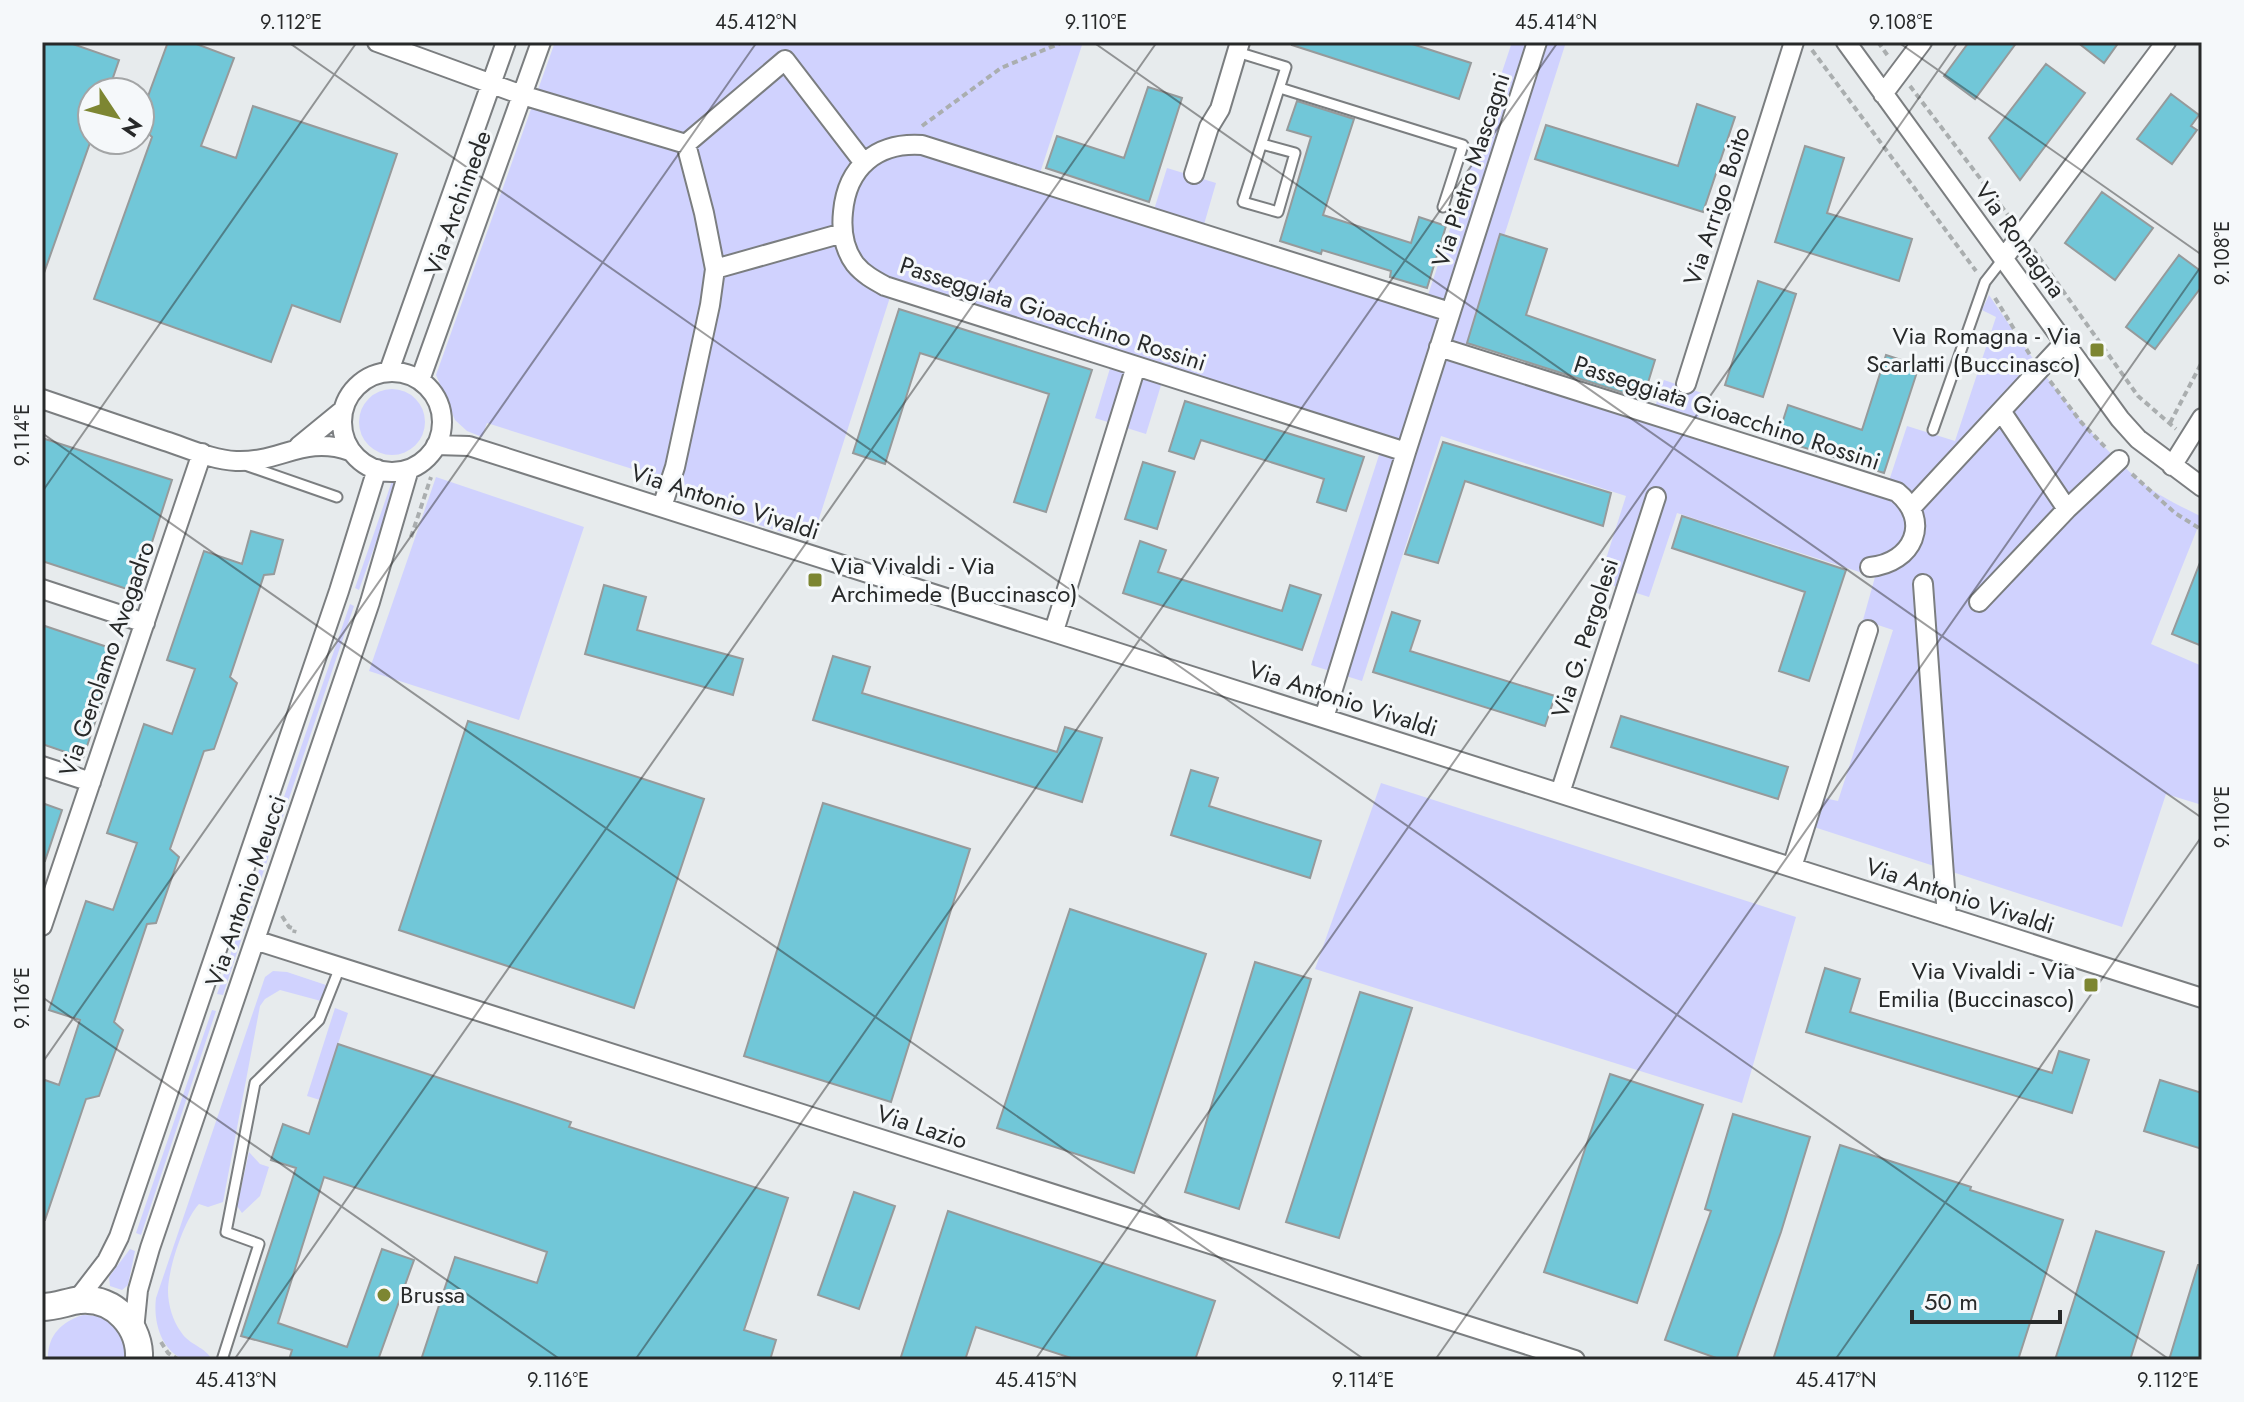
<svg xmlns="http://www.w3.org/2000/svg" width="2244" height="1402" font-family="Jost,sans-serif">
	<rect width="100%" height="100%" fill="#e7ebed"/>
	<path fill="#d0d2fe" d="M555 42H1098L1082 45 1039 176 1153 213 1167 168 1216 183 1203 228 1427 298 1512 42H1566L1467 352 1654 410 1664 380 1705 394 1697 423 1888 484 1907 426 1955 441 1996 317 1982 310 1989 295C2033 360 2076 423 2134 476 2153 494 2179 505 2202 517L2151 644 2202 666V805L2166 794 2122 927 1814 827 1824 798 1838 801 1893 630 1863 620 1875 577 1677 513 1649 597 1599 581 1626 496 1441 436 1362 681 1311 665 1380 452 1162 382 1146 434 1095 418 1111 365 891 294 816 528 789 519 785 533 733 517 737 502 487 423 482 437 467 431 455 420 436 375Z
		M359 422a33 33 0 1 1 66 0a33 33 0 1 1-66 0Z
		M436 477 584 527 519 720 369 671Z
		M392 481 397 483 359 590 355 588Z
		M350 604 354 606 277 834 272 832Z
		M1381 783 1796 917 1742 1103 1315 969Z
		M267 847 271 849 223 995 217 994Z
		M273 971 287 972 326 985 321 1001 280 990 265 999 260 1006 223 1202 208 1207 199 1204C184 1220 168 1269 168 1291 168 1305 173 1321 181 1332 189 1345 206 1347 212 1360 205 1360 193 1362 186 1360 161 1352 153 1321 156 1298L265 977Z
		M335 1008 348 1013 320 1100 307 1096Z
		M212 1010 216 1011 141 1235 136 1233Z
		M249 1152 260 1164 269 1167 260 1196 242 1213 237 1206Z
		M130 1249 135 1251 128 1285 122 1290 110 1286 109 1277Z
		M83 1315C118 1316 121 1330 129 1360H48C47 1336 61 1322 83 1315Z"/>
	<path fill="#71c7d8" stroke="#969a9b" stroke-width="2" d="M42 42H67L119 60 108 92H92V137L44 273H42Z
		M168 42H191L234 58 201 146 236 158 253 106 397 154 340 322 292 305 271 362 94 299 152 137 140 125V118Z
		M1293 42H1406L1471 63 1459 99 1292 45Z
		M1969 42H2017L1975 99 1944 76Z
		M2077 42H2119L2104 63Z
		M2046 64 2085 93 2020 180 1989 138Z
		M1148 87 1182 98 1149 202 1046 168 1057 136 1124 158Z
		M2171 94 2199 115 2191 126 2197 130 2172 164 2137 139Z
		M1297 101 1354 119 1323 215 1411 243 1419 217 1446 226 1427 288 1390 277 1391 271 1322 250 1321 254 1280 241 1311 137 1287 130Z
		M1697 104 1735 117 1703 212 1535 159 1546 125 1678 166Z
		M1805 146 1844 158 1827 213 1912 239 1899 281 1775 242Z
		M2102 192 2153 228 2115 280 2065 243Z
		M1500 234 1547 249 1526 315 1655 360 1643 399 1467 343Z
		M2179 255 2202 272V286L2155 349 2126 327Z
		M1758 281 1796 294 1763 397 1725 385Z
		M899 309 1092 370 1046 512 1014 502 1049 394 920 353 885 464 853 453Z
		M1886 355 1919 366 1884 473 1777 439 1788 405 1862 430Z
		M1185 401 1364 457 1346 511 1317 502 1324 479 1201 440 1194 459 1169 451Z
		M42 438 172 480 136 592 42 561Z
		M1443 442 1611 493 1603 526 1465 481 1438 563 1405 554Z
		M1143 462 1175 472 1157 529 1125 519Z
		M1682 516 1846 570 1809 681 1779 671 1805 592 1672 548Z
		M251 531 283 540 274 574 264 575 230 677 237 683 214 749 204 751 170 849 179 857 156 923 147 924 114 1022 123 1030 99 1096 86 1099 45 1220H42V1079L59 1085 80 1020 49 1010 86 901 113 910 137 843 107 833 144 724 172 734 195 669 167 660 204 551 242 564Z
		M1140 541 1166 550 1158 572 1282 611 1290 585 1321 595 1302 650 1123 593Z
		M2201 560H2202V646L2172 634Z
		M604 585 646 597 637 630 743 659 733 695 585 654Z
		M1392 612 1420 621 1410 651 1555 696 1545 726 1373 672Z
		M42 625 119 651 83 758 42 744Z
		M833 656 870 667 862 693 1057 752 1065 727 1102 738 1082 802 813 720Z
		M1621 716 1788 767 1778 799 1611 747Z
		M468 721 704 799 634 1008 399 930Z
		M1191 770 1218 778 1209 806 1321 841 1310 878 1171 835Z
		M42 803 62 810 45 861 42 860Z
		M823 803 970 849 891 1102 744 1056Z
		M1070 909 1206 954 1134 1173 997 1128Z
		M1255 962 1311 979 1239 1209 1185 1192Z
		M1825 968 1860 979 1850 1012 2052 1073 2059 1051 2089 1060 2072 1113 1806 1032Z
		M1360 992 1412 1008 1339 1238 1286 1222Z
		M338 1044 571 1122 569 1127 788 1198 744 1330 776 1340 770 1360H421L455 1257 537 1283 547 1252 324 1177 278 1323 347 1347 382 1249 414 1260 378 1360H289L292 1350 241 1336 296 1168 271 1160 283 1124 309 1134Z
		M1610 1074 1703 1105 1637 1303 1544 1272Z
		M2160 1080 2202 1093V1149L2144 1131Z
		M1733 1114 1810 1137 1781 1232 1736 1360H1722L1665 1340 1711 1211 1705 1209Z
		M1840 1145 1971 1187 1970 1190 2063 1220 2018 1360H1773Z
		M854 1192 895 1206 859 1309 818 1295Z
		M948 1211 1215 1301 1195 1360H1077L976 1327 965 1360H900Z
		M2096 1231 2164 1252 2130 1360H2055Z
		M2198 1265H2202V1360H2169Z"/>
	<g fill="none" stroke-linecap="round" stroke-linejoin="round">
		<defs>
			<path id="lane" d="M1237 52 1286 67 1243 202 1278 212 1295 153 1262 144
				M1280 88 1463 145 1443 207
				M1933 430 1985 282 2003 259
				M248 466 337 497
				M222 1360 259 1244 226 1232 255 1083 319 1020 340 967"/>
			<path id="street" d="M377 42 522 95 686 144
				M1846 42 2120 419 2138 439 2202 487
				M1883 94 1922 42
				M686 144 785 60 864 163
				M1194 174 1209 127 1220 109 1240 42
				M2003 259 2166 42
				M715 269 843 233
				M1439 347 1897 492C1932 521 1913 563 1870 567
				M389 371 506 42
				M342 422a50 50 0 1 1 100 0a50 50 0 1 1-100 0Z
				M420 380 541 42
				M1686 384 1794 42
				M42 399C83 413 124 427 165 441 187 448 212 460 236 461 280 463 304 435 350 451
				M2001 411 2067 509
				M436 445 469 446 2202 998
				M299 446 343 410
				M1406 452 885 286C874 280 863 274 855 264 844 249 841 231 843 212 847 167 877 142 922 145L1450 312
				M2172 466 2202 418
				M662 507 675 467 710 305 715 269 704 213 686 144
				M1911 508 2064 343
				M1923 584 1947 917
				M42 589 145 623
				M1979 602 2067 509 2119 460
				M1054 631 1136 366
				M1324 718 1406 452 1537 42
				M42 766 91 782
				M1560 793 1656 497
				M1792 867 1868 630
				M42 926 202 453
				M255 940 1575 1360
				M77 1300 107 1261 119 1237 339 591 377 469
				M134 1330 138 1290 150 1248 370 602 409 469"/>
			<path id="secondary" d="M42 1307C56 1307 66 1302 80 1300 115 1297 141 1327 139 1360"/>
		</defs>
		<use href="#lane" stroke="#7b7e80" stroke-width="13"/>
		<use href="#street" stroke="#7b7e80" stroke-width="22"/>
		<use href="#secondary" stroke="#7b7e80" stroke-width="30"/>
		<path stroke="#aaaeaf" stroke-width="4" stroke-dasharray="6 4" stroke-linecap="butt" d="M1878 42 1888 56
			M1812 50 1976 271
			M1910 86 2011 219
			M922 126 1001 68 1063 42
			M2033 249 2138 396 2176 429
			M1995 298 2030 355
			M2050 381 2081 422 2106 448
			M2170 423 2202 362
			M2132 474 2175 513 2202 530
			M411 537 431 477
			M282 916 289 927 295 929 294 933
			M161 1342 168 1353 179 1360"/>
		<use href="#lane" stroke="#fff" stroke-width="9"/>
		<use href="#street" stroke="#fff" stroke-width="18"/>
		<use href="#secondary" stroke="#fff" stroke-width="26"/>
	</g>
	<path fill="none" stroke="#272929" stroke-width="2" stroke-opacity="0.45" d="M288 42 2170 1360M1093 42 2202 818M1898 42 2202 255M42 433 1365 1360M42 492 357 42M42 997 561 1360M42 1063 757 42M234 1360 1157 42M635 1360 1558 42M1035 1360 1958 42M1435 1360 2202 265M1835 1360 2202 836"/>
	<g fill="#7d8632" stroke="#f5f8fa" stroke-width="3">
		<rect x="2089" y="342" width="16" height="16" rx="4"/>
		<rect x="807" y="572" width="16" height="16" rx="4"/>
		<rect x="2083" y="977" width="16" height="16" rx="4"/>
		<circle cx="384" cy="1295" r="8"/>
	</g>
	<g text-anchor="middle" stroke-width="6" stroke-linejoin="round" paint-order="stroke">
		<g font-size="24" fill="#272929" stroke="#f5f8fa">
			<text transform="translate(1471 170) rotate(-72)" y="8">Via Pietro Mascagni</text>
			<text transform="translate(458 203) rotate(-70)" y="8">Via Archimede</text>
			<text transform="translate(1717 206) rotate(-72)" y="8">Via Arrigo Boito</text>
			<text transform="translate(2020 240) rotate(54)" y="8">Via Romagna</text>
			<text transform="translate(1053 314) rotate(18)" y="8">Passeggiata Gioacchino Rossini</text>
			<text transform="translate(1727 413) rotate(18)" y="8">Passeggiata Gioacchino Rossini</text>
			<text transform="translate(725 502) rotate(18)" y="8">Via Antonio Vivaldi</text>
			<text transform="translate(1585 638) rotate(-72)" y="8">Via G. Pergolesi</text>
			<text transform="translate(107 659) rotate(-71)" y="8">Via Gerolamo Avogadro</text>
			<text transform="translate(1343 699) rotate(18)" y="8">Via Antonio Vivaldi</text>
			<text transform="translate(246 891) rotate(-71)" y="8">Via Antonio Meucci</text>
			<text transform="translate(1960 896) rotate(18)" y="8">Via Antonio Vivaldi</text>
			<text transform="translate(922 1127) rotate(18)" y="8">Via Lazio</text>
		</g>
		<g font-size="24" fill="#272929" stroke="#f5f8fa" text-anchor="end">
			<text x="2081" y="344">Via Romagna - Via<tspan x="2081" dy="28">Scarlatti (Buccinasco)</tspan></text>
			<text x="831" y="574" text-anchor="start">Via Vivaldi - Via<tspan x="831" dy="28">Archimede (Buccinasco)</tspan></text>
			<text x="2075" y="979">Via Vivaldi - Via<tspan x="2075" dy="28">Emilia (Buccinasco)</tspan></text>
			<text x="400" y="1303" text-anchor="start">Brussa</text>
		</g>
	</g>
	<rect width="2244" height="1402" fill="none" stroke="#f5f8fa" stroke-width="88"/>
	<g transform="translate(116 116) rotate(125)"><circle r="38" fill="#f5f8fa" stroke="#a3a5a6" stroke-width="2"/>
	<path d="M0-6L14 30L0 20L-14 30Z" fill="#7d8632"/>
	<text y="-12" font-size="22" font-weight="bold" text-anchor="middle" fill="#272929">N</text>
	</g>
	<path d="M1912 1310v12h148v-12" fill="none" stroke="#272929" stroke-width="4"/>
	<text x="1924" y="1310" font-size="24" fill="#272929" stroke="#f5f8fa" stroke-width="6" paint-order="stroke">50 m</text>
	<rect x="44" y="44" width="2156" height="1314" fill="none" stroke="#272929" stroke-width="3"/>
	<g font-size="20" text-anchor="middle" fill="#272929">
		<text x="291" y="29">9.112°E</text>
		<text x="756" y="29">45.412°N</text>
		<text x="1096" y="29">9.110°E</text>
		<text x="1556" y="29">45.414°N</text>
		<text x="1901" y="29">9.108°E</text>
		<text transform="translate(2222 253) rotate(-90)" y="7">9.108°E</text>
		<text transform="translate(22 435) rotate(-90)" y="7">9.114°E</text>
		<text transform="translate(2222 817) rotate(-90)" y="7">9.110°E</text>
		<text transform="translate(22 998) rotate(-90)" y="7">9.116°E</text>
		<text x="236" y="1387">45.413°N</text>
		<text x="558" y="1387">9.116°E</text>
		<text x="1036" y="1387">45.415°N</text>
		<text x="1363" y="1387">9.114°E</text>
		<text x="1836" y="1387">45.417°N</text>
		<text x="2168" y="1387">9.112°E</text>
	</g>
</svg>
